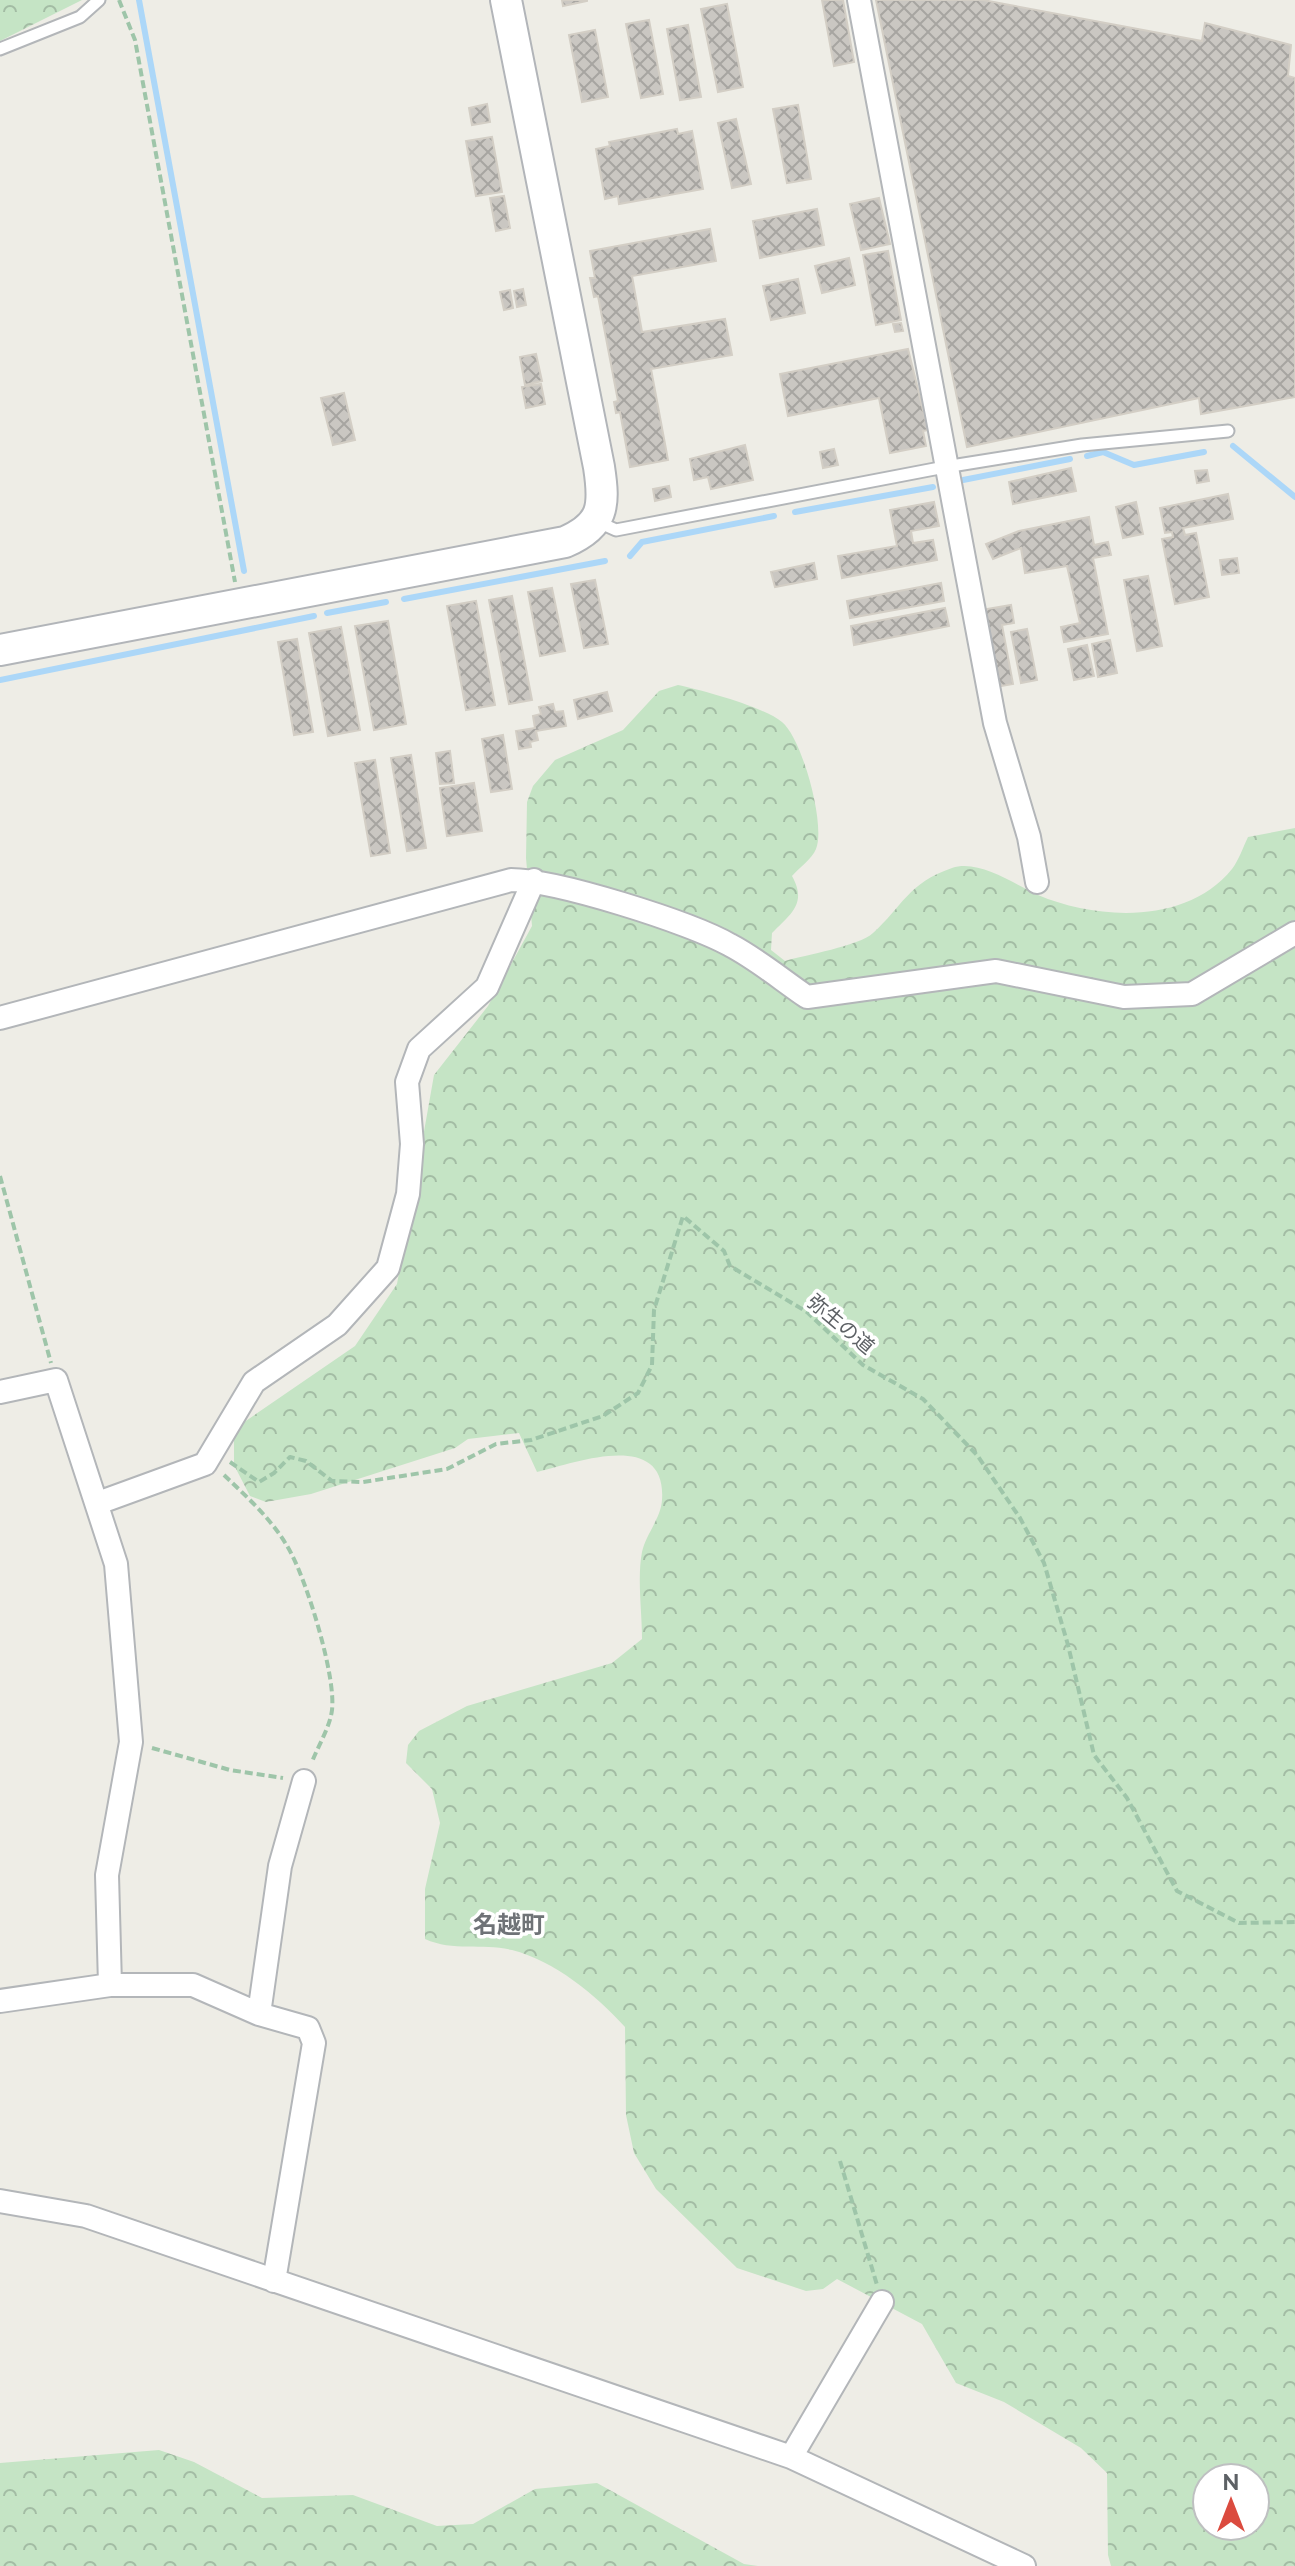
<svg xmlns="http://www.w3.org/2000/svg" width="1295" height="2566" font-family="Raleway,'Noto Sans JP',sans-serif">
	<defs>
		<pattern id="forest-crowns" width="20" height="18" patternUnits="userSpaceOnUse" patternTransform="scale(2)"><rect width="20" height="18" fill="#c5e4c5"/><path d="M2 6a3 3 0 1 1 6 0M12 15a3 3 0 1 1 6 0" fill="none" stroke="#a3bca4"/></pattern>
		<pattern id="building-cross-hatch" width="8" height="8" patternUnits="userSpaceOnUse" patternTransform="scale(2)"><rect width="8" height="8" fill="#cac7c2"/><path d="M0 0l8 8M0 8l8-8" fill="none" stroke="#a7a5a1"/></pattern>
	</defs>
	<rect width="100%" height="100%" fill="#eeede6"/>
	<path fill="url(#forest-crowns)" fill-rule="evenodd" d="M0 0H82L0 41Z
		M678 685C702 690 764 707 782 722 802 738 826 825 816 849 812 859 799 868 792 876 807 903 792 913 772 933L771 950 785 961C805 955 859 946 873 933 902 907 908 883 952 868 979 859 1014 884 1038 895 1097 920 1187 925 1232 869 1239 860 1243 847 1248 837L1295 828V2566H1111L1108 2555 1107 2473 1081 2448 1004 2402 956 2383 922 2324 837 2279 823 2289 806 2291 737 2268 656 2189 634 2153 626 2115 625 2027C596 1995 555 1961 512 1950 483 1943 454 1952 425 1939V1889L440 1823 432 1789 406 1763 408 1745 419 1731 467 1706 612 1663 642 1639C642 1612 637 1578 642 1552 646 1534 661 1518 662 1500 667 1428 575 1463 537 1472L519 1433 468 1439 455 1448 311 1494 266 1502 250 1496 234 1465V1429L355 1346 397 1284 434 1075 488 1006 532 926 526 858 527 802 533 786 555 760 623 730 659 691ZM1207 2478H1255V2526H1207Z
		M159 2450 194 2462 262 2498 353 2495 437 2526 473 2524 535 2489 597 2483 744 2564 758 2566H0V2463Z"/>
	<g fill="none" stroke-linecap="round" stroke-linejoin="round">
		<path stroke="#acd7f8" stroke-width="6" d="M139 0 244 571
			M1233 446 1295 497
			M1087 456 1103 452 1134 465 1204 452
			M963 480 1070 459
			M795 512 933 487
			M630 556 642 542 774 516
			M404 599 605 561
			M327 613 386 602
			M0 680 314 616"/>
	</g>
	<path fill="url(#building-cross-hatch)" stroke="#d3cec5" stroke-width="2" d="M562 0H587V1L563 6Z
		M822 0H843L854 62 834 66Z
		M876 0H983L1202 41 1205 23 1291 45 1288 76 1295 78V397L1201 414 1199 398 967 447Z
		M727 4 743 87 718 92 701 9Z
		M649 20 663 94 641 98 626 24Z
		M688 25 701 97 680 100 667 29Z
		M595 30 608 97 582 102 569 35Z
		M487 104 490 122 472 125 469 108Z
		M798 105 811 179 787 183 773 109Z
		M736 119 751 184 732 188 718 123Z
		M677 129 678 134 692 131 703 189 619 204 618 196 605 199 596 149 610 146 609 142Z
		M492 137 502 192 476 196 466 141Z
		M504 196 510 228 496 231 490 198Z
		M879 198 890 244 861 250 850 204Z
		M817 209 824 245 760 258 753 221Z
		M710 229 716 261 632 276 642 332 725 319 732 355 651 369 668 460 630 467 620 412 616 413 614 402 618 401 598 296 594 297 590 278H595L590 251Z
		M888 251 901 320 876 325 863 255Z
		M849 258 855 285 822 293 815 266Z
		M798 279 805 313 771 320 763 286Z
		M523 289 526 305 517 307 514 291Z
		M510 290 513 308 504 310 500 292Z
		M901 323 903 331 895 332 893 324Z
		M908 349 928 430 923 431 926 446 890 453 879 398 788 416 780 374Z
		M536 354 542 381 525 385 520 357Z
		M541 384 545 404 526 408 522 387Z
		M344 393 355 440 333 445 321 398Z
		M745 445 753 480 711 489 708 477 694 480 690 459Z
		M834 449 838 465 823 468 820 452Z
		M1071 468 1076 491 1013 504 1009 482Z
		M1207 470 1209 481 1197 483 1195 471Z
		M669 486 671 497 655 501 653 489Z
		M1228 494 1233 519 1183 528 1185 535 1196 533 1209 597 1175 604 1162 539 1173 537 1172 532 1165 533 1160 508Z
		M934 502 939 526 911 531 913 543 933 540 937 560 842 578 838 556 897 546 890 510Z
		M1136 502 1143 534 1123 538 1116 507Z
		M1089 517 1094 545 1108 542 1111 555 1093 558 1108 634 1064 642 1061 627 1080 623 1067 566 1025 573 1021 548 993 559 986 544 1019 531Z
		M1237 558 1239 573 1222 575 1220 560Z
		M814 563 817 579 775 587 771 572Z
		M1148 576 1162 646 1137 651 1124 580Z
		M595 580 608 644 584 648 571 584Z
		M941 583 944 601 850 618 847 601Z
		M552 588 565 651 540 656 528 592Z
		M512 596 532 700 509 704 489 600Z
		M476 601 495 705 466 710 447 606Z
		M1011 605 1014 623 1002 625 1013 684 995 687 981 610Z
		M945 608 949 626 854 645 851 626Z
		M388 621 406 724 374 730 355 626Z
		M341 627 360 730 328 736 309 633Z
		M1027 629 1037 680 1021 683 1011 632Z
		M297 639 313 732 294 735 278 642Z
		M1110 640 1117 673 1098 677 1092 644Z
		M1087 645 1094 676 1074 680 1068 649Z
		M607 692 612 711 578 719 574 700Z
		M553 704 555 712 563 711 566 726 536 731 538 740 530 742 531 747 519 749 516 731 535 728 533 716 541 714 539 707Z
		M503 735 512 789 491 792 482 739Z
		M450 751 454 783 440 784 436 753Z
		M411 755 426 848 407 851 391 758Z
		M375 760 390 853 371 856 355 763Z
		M474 783 482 831 447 836 440 788Z"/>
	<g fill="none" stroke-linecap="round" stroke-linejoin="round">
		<defs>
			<path id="lane" d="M0 49 80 17 99 0
				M596 521 616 530 945 467 1082 445 1228 431"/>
			<path id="street" d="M859 0 995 723 1029 837 1037 882
				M0 1018 511 880C556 880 689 922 730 945 757 959 782 980 807 997L996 971 1124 997 1192 994 1295 933
				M0 1392 56 1380 116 1564 131 1742 107 1875 110 1985
				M98 1503 205 1464 254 1382 337 1325 388 1268 408 1194 412 1144 407 1082 419 1049 487 987 534 880
				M0 2001 110 1985H193L259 2014 308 2028 314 2043 274 2281
				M259 2014 280 1866 304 1781
				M0 2201 86 2216 791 2457 1024 2566
				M791 2457 882 2302"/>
			<path id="secondary" d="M0 650 565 542C604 525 605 506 599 467L506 0"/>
		</defs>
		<use href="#lane" stroke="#b3b6b9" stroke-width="15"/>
		<use href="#street" stroke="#b3b6b9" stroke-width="26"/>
		<use href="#secondary" stroke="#b2b5b9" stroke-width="34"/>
		<path stroke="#9ec5a9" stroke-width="4" stroke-dasharray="8 4" stroke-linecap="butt" d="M119 0 135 40 235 582
			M0 1176 51 1363
			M230 1462 259 1482 274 1473 290 1457 306 1461 332 1481 363 1482 447 1469 496 1444 531 1440 603 1416 638 1393 652 1365 654 1310 683 1216 724 1251 730 1266 807 1312 863 1365 923 1399 977 1455 1020 1518 1044 1563 1068 1645 1094 1755 1127 1798 1177 1891 1239 1923 1295 1922
			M224 1475C249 1499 276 1523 292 1555 308 1586 336 1676 332 1710 330 1727 318 1746 312 1762
			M152 1748 230 1770 283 1778
			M840 2161 877 2285"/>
		<use href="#lane" stroke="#fff" stroke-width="11"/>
		<use href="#street" stroke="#fff" stroke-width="22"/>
		<use href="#secondary" stroke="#fff" stroke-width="30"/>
	</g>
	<g text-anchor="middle" stroke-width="7" stroke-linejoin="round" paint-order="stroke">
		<g font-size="20" fill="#5d6165" stroke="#fff">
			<text transform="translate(841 1324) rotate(40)" y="7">弥生の道</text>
		</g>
		<g font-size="24" font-weight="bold" fill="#6f7377" stroke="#fff">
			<text x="509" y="1933">名越町</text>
		</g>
	</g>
	<g transform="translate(1231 2502)"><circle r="38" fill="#ffffff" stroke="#bec0c1" stroke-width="2"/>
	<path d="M0-6L14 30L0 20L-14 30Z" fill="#db4b3f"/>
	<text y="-12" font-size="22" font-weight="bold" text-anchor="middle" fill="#5d6165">N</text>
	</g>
</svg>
